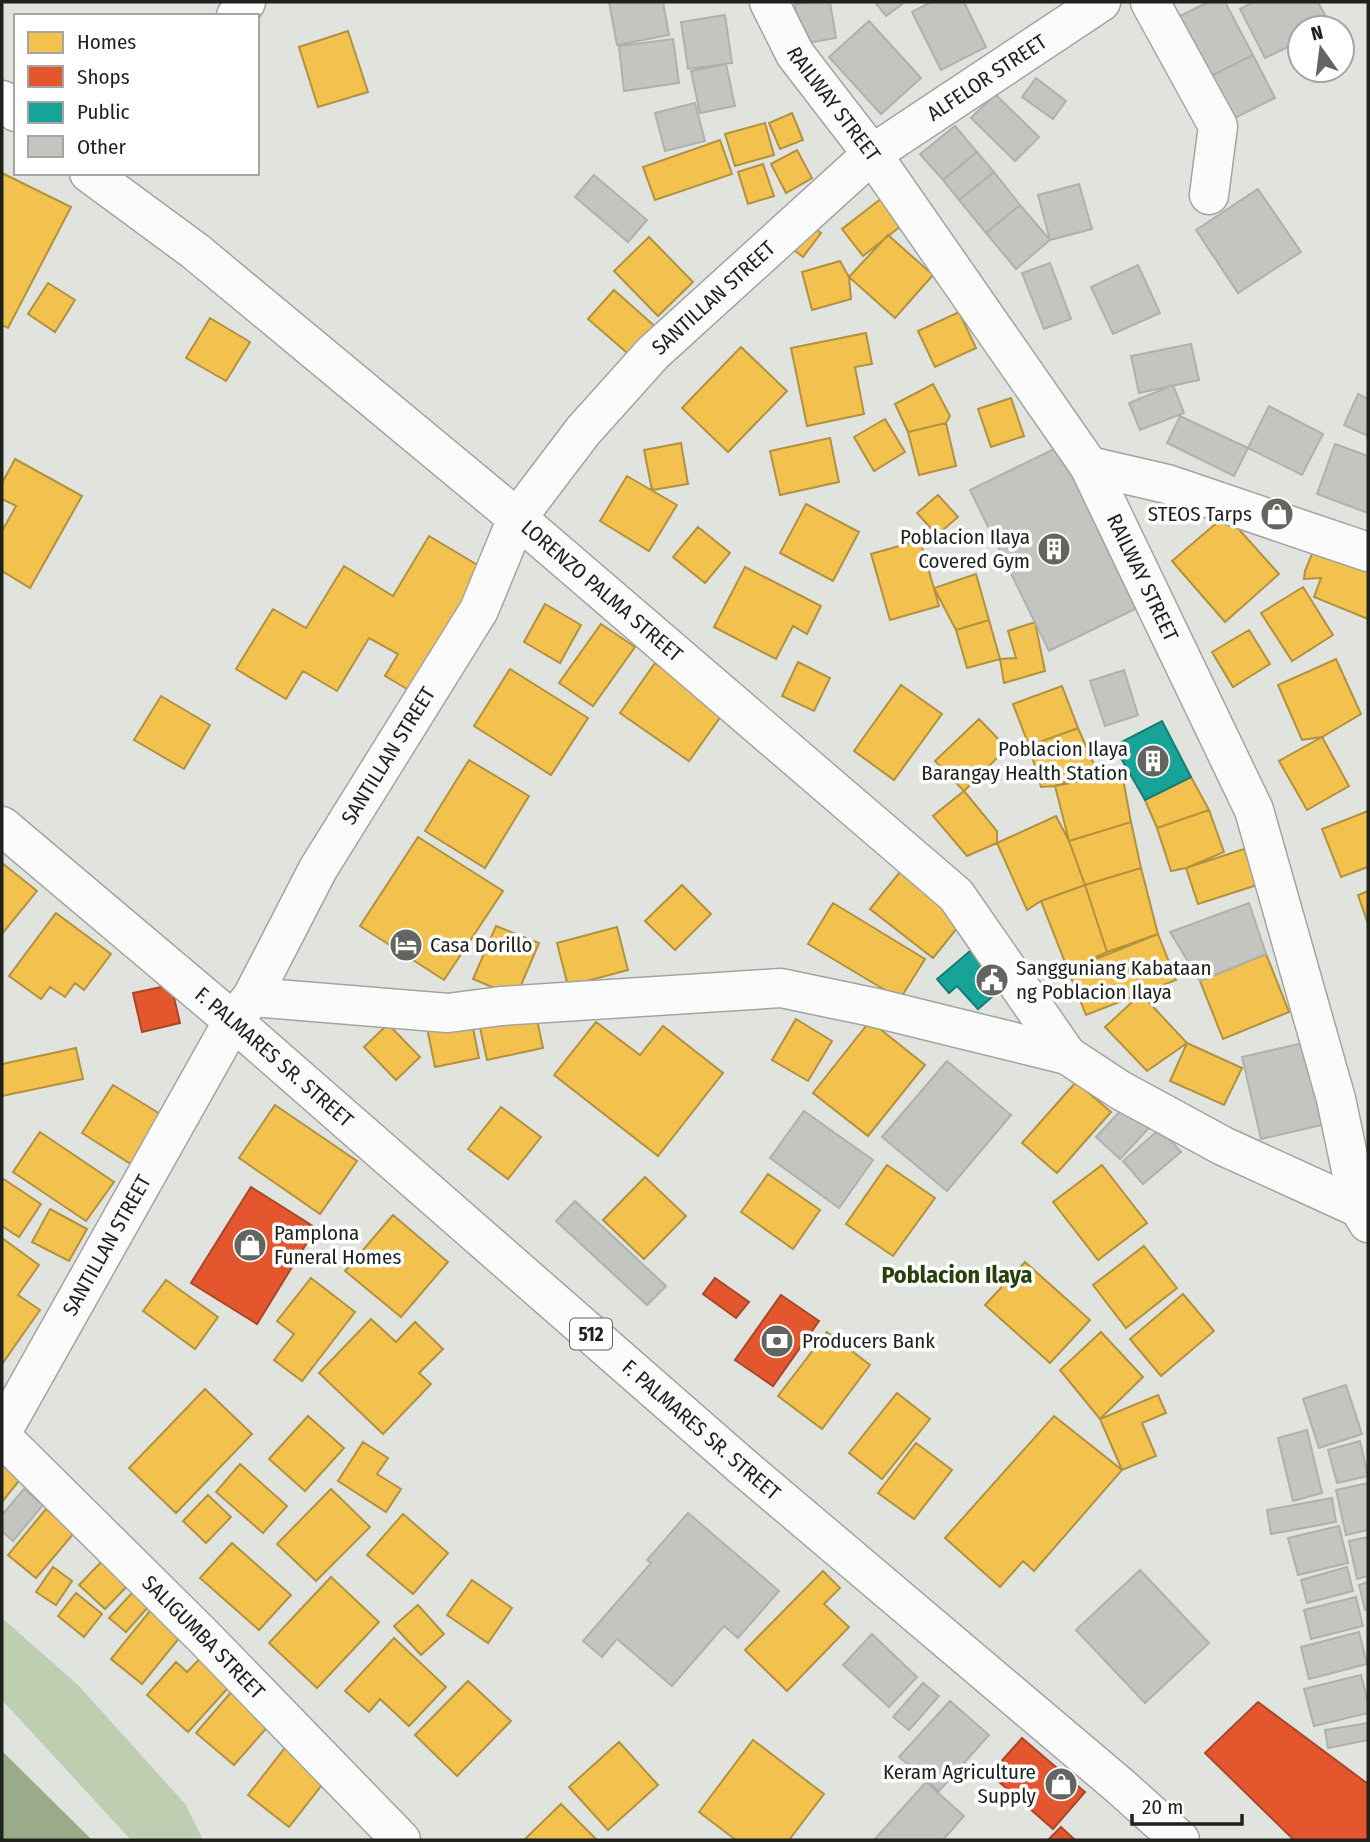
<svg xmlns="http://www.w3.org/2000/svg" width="1370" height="1842" font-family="'Fira Sans Condensed',sans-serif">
	<rect width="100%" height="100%" fill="#e1e4de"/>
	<path fill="#beceb1" d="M2 1618 78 1685 186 1805 203 1840H131L2 1700Z"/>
	<path fill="#99ab89" d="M2 1751 92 1840H2Z"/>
	<path fill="#f2c14e" stroke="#b2913f" stroke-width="2" d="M348 31 368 92 318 107 299 47Z
		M792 113 803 140 780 149 769 123Z
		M765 123 774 155 735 166 725 134Z
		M720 140 732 174 655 200 643 167Z
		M797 150 812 178 786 193 771 164Z
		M763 164 774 196 748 204 738 172Z
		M2 173 71 207 8 328 2 325Z
		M882 198 902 225 863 256 842 229Z
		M802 220 821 233 803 257 785 243Z
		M888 235 933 275 895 318 849 277Z
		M649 237 693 282 658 316 614 271Z
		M840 261 849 277 851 299 812 310 802 272Z
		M48 283 75 300 55 332 28 314Z
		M614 290 658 329 633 358 588 319Z
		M959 312 976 348 935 367 918 331Z
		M210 318 250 342 226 381 186 358Z
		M866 333 872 364 855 367 864 414 807 426 791 348Z
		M741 347 787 391 728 452 682 408Z
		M933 384 950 416 946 423 908 432 895 404Z
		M1011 398 1024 436 991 447 978 409Z
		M885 419 905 452 874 471 854 437Z
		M946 423 956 466 919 475 908 432Z
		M830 438 839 482 780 495 770 451Z
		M681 443 688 484 652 490 644 450Z
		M15 459 82 496 30 588 2 571V531L16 506 2 499V483Z
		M627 476 677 505 649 551 600 521Z
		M938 495 958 517 937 535 917 513Z
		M806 504 859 532 833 581 780 553Z
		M1226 515 1279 574 1225 622 1172 561Z
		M698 527 730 553 705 583 673 557Z
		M429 536 491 573 417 695 385 676 398 654 369 638 337 691 303 671 286 699 236 669 273 609 306 628 344 566 393 596Z
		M920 540 939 606 890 620 871 554Z
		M1316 544 1368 565V619L1314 597 1321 578 1304 579 1305 571Z
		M745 567 821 606 807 634 793 626 776 659 714 627Z
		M976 574 989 620 956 630 934 588Z
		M1303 587 1333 635 1292 661 1261 613Z
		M545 604 581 625 560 663 524 642Z
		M989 620 1000 659 967 668 956 630Z
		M1035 622 1045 671 1004 683 1000 659 1016 658 1008 631Z
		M601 624 635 647 593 706 559 683Z
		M1249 630 1270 664 1233 687 1212 652Z
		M1336 659 1361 714 1322 737 1302 740 1278 685Z
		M798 662 830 678 814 711 782 696Z
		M655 663 724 712 689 761 620 713Z
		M510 669 588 718 551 775 474 726Z
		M901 685 942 714 894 780 854 751Z
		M1062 686 1078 728 1029 746 1013 704Z
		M161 696 210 725 184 769 134 740Z
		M979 719 1007 748 964 791 935 761Z
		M1078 728 1096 769 1055 786 1041 787 1029 746Z
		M1322 737 1349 786 1307 810 1279 761Z
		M469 760 529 796 485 868 425 831Z
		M1122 773 1131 822 1069 841 1055 786Z
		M1191 777 1209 810 1157 828 1145 800Z
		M964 791 997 831V843L967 856 933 816Z
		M1209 810 1224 852 1186 868 1171 871 1157 828Z
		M1368 811V867L1341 877 1322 829Z
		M1056 816 1069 841 1085 885 1041 901 1027 910 997 843Z
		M1131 822 1141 868 1085 885 1069 841Z
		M418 837 503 891 444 980 360 926Z
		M1244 849 1257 885 1198 904 1186 868Z
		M2 863 37 891 2 934Z
		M904 867 967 916 933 958 870 909Z
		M1141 868 1158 934 1107 952 1085 885Z
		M682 885 711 914 675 950 645 921Z
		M1085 885 1107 952 1068 970 1041 901Z
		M1368 891V924L1358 895Z
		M833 903 925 959 900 999 808 944Z
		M56 913 111 954 84 990 75 983 65 997 50 987 41 999 9 976Z
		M496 926 539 943 516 997 473 979Z
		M617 927 628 970 568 986 557 943Z
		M1158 934 1176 980 1086 1015 1068 970Z
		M1266 954 1289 1012 1223 1039 1200 981Z
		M1141 994 1187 1043 1147 1071 1105 1027Z
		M535 1010 543 1048 487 1060 479 1023Z
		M471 1018 479 1058 435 1067 427 1028Z
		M796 1019 832 1041 808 1081 772 1060Z
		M870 1021 925 1065 868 1136 813 1093Z
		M596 1022 640 1055 663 1026 723 1073 658 1156 554 1075Z
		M388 1024 420 1057 396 1080 364 1047Z
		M1187 1043 1242 1068 1224 1105 1170 1081Z
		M76 1048 83 1079 2 1096V1064Z
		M1076 1082 1111 1112 1057 1173 1022 1143Z
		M113 1085 165 1117 134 1166 82 1133Z
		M275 1105 357 1161 320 1214 239 1158Z
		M501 1107 541 1137 508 1179 468 1149Z
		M40 1132 114 1182 86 1221 13 1172Z
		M887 1165 935 1198 893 1256 846 1224Z
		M1102 1165 1147 1223 1098 1260 1053 1202Z
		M768 1174 820 1210 793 1249 741 1212Z
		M645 1177 686 1216 644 1259 603 1220Z
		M2 1178 41 1204 19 1237 2 1226Z
		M50 1209 87 1229 69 1261 32 1242Z
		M393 1215 448 1262 401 1317 345 1271Z
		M2 1238 39 1265 18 1295 40 1310 2 1364Z
		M1144 1246 1177 1288 1126 1328 1093 1285Z
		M1025 1262 1090 1320 1050 1363 985 1305Z
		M311 1278 355 1312 302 1381 274 1360 294 1334 277 1321Z
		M166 1280 218 1317 195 1349 143 1311Z
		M1183 1294 1214 1331 1161 1376 1130 1339Z
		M371 1319 396 1342 415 1322 443 1349 419 1373 431 1384 383 1434 319 1373Z
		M827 1332 870 1365 822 1429 778 1396Z
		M1101 1332 1143 1377 1100 1419 1060 1370Z
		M205 1389 252 1434 176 1513 129 1468Z
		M897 1393 930 1419 882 1479 849 1453Z
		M1158 1395 1166 1413 1142 1423 1156 1456 1122 1470 1100 1419Z
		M308 1416 344 1448 305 1491 269 1459Z
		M1054 1416 1122 1470 1034 1571 1023 1561 1000 1587 945 1538Z
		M363 1442 388 1458 377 1474 401 1489 386 1512 338 1481Z
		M916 1443 952 1470 914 1519 878 1493Z
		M2 1458 23 1476 2 1502Z
		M240 1464 287 1506 263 1533 216 1492Z
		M331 1489 370 1527 316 1581 277 1544Z
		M208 1495 231 1517 206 1543 183 1521Z
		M46 1509 75 1532 36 1578 8 1555Z
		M403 1514 448 1553 413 1594 367 1555Z
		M232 1543 291 1595 259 1630 200 1578Z
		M107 1556 133 1580 105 1609 79 1585Z
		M53 1567 72 1581 56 1605 36 1592Z
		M823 1571 840 1588 824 1604 849 1627 787 1691 745 1650Z
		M331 1577 379 1622 317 1688 269 1643Z
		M472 1580 512 1608 488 1643 447 1615Z
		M133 1592 149 1606 126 1632 109 1618Z
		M76 1593 102 1614 84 1637 58 1616Z
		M158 1601 189 1626 142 1684 111 1659Z
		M418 1605 444 1634 421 1655 394 1626Z
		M394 1638 446 1687 409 1726 380 1699 369 1712 345 1691Z
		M207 1651 237 1678 188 1732 147 1695 176 1662 187 1672Z
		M468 1681 511 1721 457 1776 415 1735Z
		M239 1683 277 1716 234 1765 196 1733Z
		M291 1740 332 1772 289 1827 248 1795Z
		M753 1740 824 1794 789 1840H736L699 1812Z
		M619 1742 658 1785 608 1830 569 1787Z
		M561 1804 597 1840H524Z"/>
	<path fill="#e4572e" stroke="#a94729" stroke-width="2" d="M171 985 180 1023 142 1032 133 993Z
		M251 1187 316 1228 257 1324 191 1283Z
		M715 1278 749 1302 736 1318 703 1294Z
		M781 1295 819 1321 773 1386 735 1360Z
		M1258 1702 1368 1784V1840H1294L1205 1753Z
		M1022 1738 1085 1792 1053 1829 990 1774Z
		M1061 1827 1075 1840H1048Z"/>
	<path fill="#17a398" stroke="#197c73" stroke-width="2" d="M1162 721 1191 777 1145 800 1114 746Z
		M975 947 1007 984 978 1009 957 986 949 993 937 979Z"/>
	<path fill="#c2c5c0" stroke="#aeb1ac" stroke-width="2" d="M609 2H663L669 35 617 45Z
		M809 2H830L836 38 801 44 795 4Z
		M875 2H905L886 16Z
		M931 2H964L986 47 941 70 912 12Z
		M1208 2H1225L1253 55 1209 77 1178 17Z
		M1253 2H1318L1331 26 1326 28H1300V41L1265 58 1240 9Z
		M725 15 732 63 688 69 681 22Z
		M869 21 921 78 881 114 829 57Z
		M673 39 679 83 624 91 619 46Z
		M1253 55 1275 98 1231 120 1209 77Z
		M726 64 735 106 700 113 691 71Z
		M1036 78 1066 101 1053 119 1022 97Z
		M995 94 1039 137 1015 161 971 118Z
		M695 103 705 141 665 151 655 113Z
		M955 126 977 152 943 180 920 154Z
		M977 152 994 172 959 200 943 180Z
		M994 172 1020 205 986 233 959 200Z
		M594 175 647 220 628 242 575 197Z
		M1079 184 1092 229 1050 240 1038 195Z
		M1258 189 1301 252 1238 293 1196 230Z
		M1020 205 1050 240 1016 269 986 233Z
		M1050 263 1071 319 1044 329 1022 273Z
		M1138 265 1160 313 1113 334 1091 287Z
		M1191 344 1199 380 1139 393 1131 356Z
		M1173 385 1184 413 1140 430 1129 403Z
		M1358 394 1368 399V436L1344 425Z
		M1269 406 1323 434 1302 475 1248 448Z
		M1180 416 1248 448 1234 476 1167 443Z
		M1335 444 1368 456V513L1317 494Z
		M1058 447 1137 608 1049 651 970 490Z
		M1124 670 1138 715 1105 726 1090 681Z
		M1249 903 1266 954 1200 981 1170 932Z
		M1312 1041 1330 1123 1261 1139 1242 1057Z
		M947 1061 1011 1115 947 1191 882 1137Z
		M1125 1106 1149 1128 1120 1159 1096 1137Z
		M804 1111 873 1160 839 1208 770 1158Z
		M1160 1129 1181 1152 1143 1184 1123 1161Z
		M575 1201 666 1286 647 1305 556 1221Z
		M1346 1385 1362 1434 1319 1448 1303 1399Z
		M1307 1430 1322 1493 1293 1501 1278 1438Z
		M1360 1441 1368 1476 1337 1483 1328 1450Z
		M1368 1483V1530L1346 1535 1336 1490Z
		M24 1489 43 1505 13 1541 2 1531V1515Z
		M1332 1498 1336 1522 1271 1534 1267 1510Z
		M688 1513 779 1591 738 1638 724 1626 672 1686 617 1639 602 1657 583 1641 651 1563 647 1560Z
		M1339 1526 1348 1563 1298 1575 1288 1538Z
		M1368 1537V1576L1357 1579 1349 1541Z
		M1347 1567 1353 1591 1307 1603 1301 1580Z
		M1140 1570 1209 1643 1145 1703 1076 1630Z
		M1368 1582V1609L1365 1610 1359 1585Z
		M1356 1597 1363 1626 1311 1639 1304 1610Z
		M1359 1632 1367 1664 1309 1679 1301 1647Z
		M872 1634 917 1677 889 1707 843 1665Z
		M1361 1675 1368 1702V1713L1314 1726 1304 1689Z
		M923 1683 939 1696 909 1730 893 1717Z
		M950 1701 989 1735 939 1791 899 1757Z
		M1368 1723V1740L1328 1748 1325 1730Z
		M926 1782 964 1816 943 1840H874Z"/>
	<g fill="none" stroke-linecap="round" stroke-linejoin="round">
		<defs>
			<g id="minor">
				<path id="s1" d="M769 2 795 54 872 154 1089 466 1254 810 1336 1099 1359 1208 1368 1223"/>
				<path d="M1150 2 1218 126 1209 195"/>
				<path d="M236 16 246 2"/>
				<path id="s2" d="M872 154 1101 2"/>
				<path d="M1089 466 1167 484 1368 552"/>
				<path id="s3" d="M517 518 956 895 1067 1055"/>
				<path d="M252 997 448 1013 501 1006 781 988 872 1007 1067 1055 1120 1090 1223 1146 1359 1208"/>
				<path id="s4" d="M2 1432 233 1021"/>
				<path id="s5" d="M2 1437 203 1636 401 1840"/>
			</g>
			<g id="major">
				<path d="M2 100 16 112"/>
				<path d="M89 173 195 251 517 518"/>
				<path id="s6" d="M2 826 233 1021 743 1467 1121 1787 1180 1840"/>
				<path id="s7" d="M233 1021 252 997 318 869 479 610 517 518 583 431 653 353 872 154"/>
			</g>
		</defs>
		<use href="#minor" stroke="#a2a59f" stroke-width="41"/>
		<use href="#major" stroke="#a2a59f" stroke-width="41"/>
		<use href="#minor" stroke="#fafbfa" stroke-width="38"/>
		<use href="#major" stroke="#fafbfa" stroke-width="38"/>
	</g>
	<defs>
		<symbol id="shop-disc" viewBox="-11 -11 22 22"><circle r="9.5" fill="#626560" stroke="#fff"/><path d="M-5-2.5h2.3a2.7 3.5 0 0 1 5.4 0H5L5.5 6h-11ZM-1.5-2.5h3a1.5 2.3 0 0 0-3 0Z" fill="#fff"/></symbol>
		<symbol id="building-disc" viewBox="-11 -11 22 22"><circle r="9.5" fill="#626560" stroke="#fff"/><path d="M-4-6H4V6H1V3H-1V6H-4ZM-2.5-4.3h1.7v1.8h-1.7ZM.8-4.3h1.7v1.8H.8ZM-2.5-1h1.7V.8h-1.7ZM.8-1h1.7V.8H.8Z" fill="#fff"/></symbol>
		<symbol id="hotel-disc" viewBox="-11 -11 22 22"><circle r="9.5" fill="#626560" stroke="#fff"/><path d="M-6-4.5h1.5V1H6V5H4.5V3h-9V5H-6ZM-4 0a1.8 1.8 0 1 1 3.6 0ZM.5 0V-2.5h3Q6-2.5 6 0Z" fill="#fff"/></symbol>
		<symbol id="civic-disc" viewBox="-11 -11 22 22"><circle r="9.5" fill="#626560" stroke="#fff"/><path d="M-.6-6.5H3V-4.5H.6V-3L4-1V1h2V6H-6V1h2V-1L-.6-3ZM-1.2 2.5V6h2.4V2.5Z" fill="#fff"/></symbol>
		<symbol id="bank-disc" viewBox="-11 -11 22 22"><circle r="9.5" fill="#626560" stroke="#fff"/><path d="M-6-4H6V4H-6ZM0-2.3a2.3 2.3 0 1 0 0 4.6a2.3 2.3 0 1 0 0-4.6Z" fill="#fff"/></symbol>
	</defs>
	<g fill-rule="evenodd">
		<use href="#shop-disc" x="1258" y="495" width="38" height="38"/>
		<use href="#building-disc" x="1035" y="530" width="38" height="38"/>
		<use href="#building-disc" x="1134" y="742" width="38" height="38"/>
		<use href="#hotel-disc" x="387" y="926" width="38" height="38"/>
		<use href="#civic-disc" x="973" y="961" width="38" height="38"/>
		<use href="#shop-disc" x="231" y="1226" width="38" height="38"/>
		<use href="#bank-disc" x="758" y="1322" width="38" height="38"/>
		<use href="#shop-disc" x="1042" y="1765" width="38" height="38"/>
	</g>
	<g text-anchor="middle" stroke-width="7" stroke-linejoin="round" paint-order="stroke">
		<rect fill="#fff" stroke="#626460" stroke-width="2" x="570" y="1318.5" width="42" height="31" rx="5"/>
		<g font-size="19" font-weight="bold" fill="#1e211c">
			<text x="591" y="1341">512</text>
		</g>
		<g font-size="21" fill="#1e211c" stroke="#fff">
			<text dy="7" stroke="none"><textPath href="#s2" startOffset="138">ALFELOR STREET</textPath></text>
			<text dy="7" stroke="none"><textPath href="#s1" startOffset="121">RAILWAY STREET</textPath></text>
			<text dy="7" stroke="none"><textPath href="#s7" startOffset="875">SANTILLAN STREET</textPath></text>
			<text dy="7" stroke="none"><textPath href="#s1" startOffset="688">RAILWAY STREET</textPath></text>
			<text dy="7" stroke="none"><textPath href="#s3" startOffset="112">LORENZO PALMA STREET</textPath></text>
			<text dy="7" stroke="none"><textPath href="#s7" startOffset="308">SANTILLAN STREET</textPath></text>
			<text dy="7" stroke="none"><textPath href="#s6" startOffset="357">F. PALMARES SR. STREET</textPath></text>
			<text dy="7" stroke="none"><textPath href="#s4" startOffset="214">SANTILLAN STREET</textPath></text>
			<text dy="7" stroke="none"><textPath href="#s6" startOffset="924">F. PALMARES SR. STREET</textPath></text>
			<text dy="7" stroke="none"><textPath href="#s5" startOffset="284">SALIGUMBA STREET</textPath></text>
		</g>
		<g font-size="21" fill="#1e211c" stroke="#fff" text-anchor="end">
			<text x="1252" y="521">STEOS Tarps</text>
			<text x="1030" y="544">Poblacion Ilaya<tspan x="1030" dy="24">Covered Gym</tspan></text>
			<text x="1128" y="756">Poblacion Ilaya<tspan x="1128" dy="24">Barangay Health Station</tspan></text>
			<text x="430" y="952" text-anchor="start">Casa Dorillo</text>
			<text x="1016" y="975" text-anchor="start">Sangguniang Kabataan<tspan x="1016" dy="24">ng Poblacion Ilaya</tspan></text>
			<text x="274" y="1240" text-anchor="start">Pamplona<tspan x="274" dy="24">Funeral Homes</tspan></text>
			<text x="802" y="1348" text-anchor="start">Producers Bank</text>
			<text x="1036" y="1779">Keram Agriculture<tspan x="1036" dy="24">Supply</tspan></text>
		</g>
		<g font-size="24" font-weight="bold" fill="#28400e" stroke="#fff">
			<text x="957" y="1283">Poblacion Ilaya</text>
		</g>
	</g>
	<rect width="1370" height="1842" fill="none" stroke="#1e211c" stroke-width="7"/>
	<rect x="14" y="14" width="245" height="161" fill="#ffffff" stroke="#a5a6a4" stroke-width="2"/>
	<rect x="28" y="32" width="35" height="21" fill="#f2c14e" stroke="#a5a6a4" stroke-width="2"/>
	<text x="77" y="49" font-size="21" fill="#1e211c">Homes</text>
	<rect x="28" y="66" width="35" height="21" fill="#e4572e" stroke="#a5a6a4" stroke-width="2"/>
	<text x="77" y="84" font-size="21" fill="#1e211c">Shops</text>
	<rect x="28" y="102" width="35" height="21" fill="#17a398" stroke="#a5a6a4" stroke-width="2"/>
	<text x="77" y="119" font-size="21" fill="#1e211c">Public</text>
	<rect x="28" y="136" width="35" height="21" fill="#c2c5c0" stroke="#a5a6a4" stroke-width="2"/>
	<text x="77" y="154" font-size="21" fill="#1e211c">Other</text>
	<g transform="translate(1321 49) rotate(346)"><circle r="33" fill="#ffffff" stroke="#a5a6a4" stroke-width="2"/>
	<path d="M0-5L12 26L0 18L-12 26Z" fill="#626560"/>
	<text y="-10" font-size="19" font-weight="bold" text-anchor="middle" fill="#1e211c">N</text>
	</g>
	<path d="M1132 1814v10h110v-10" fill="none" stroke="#1e211c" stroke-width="3.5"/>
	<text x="1142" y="1814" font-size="21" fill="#1e211c" stroke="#ffffff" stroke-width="5" paint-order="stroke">20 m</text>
</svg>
